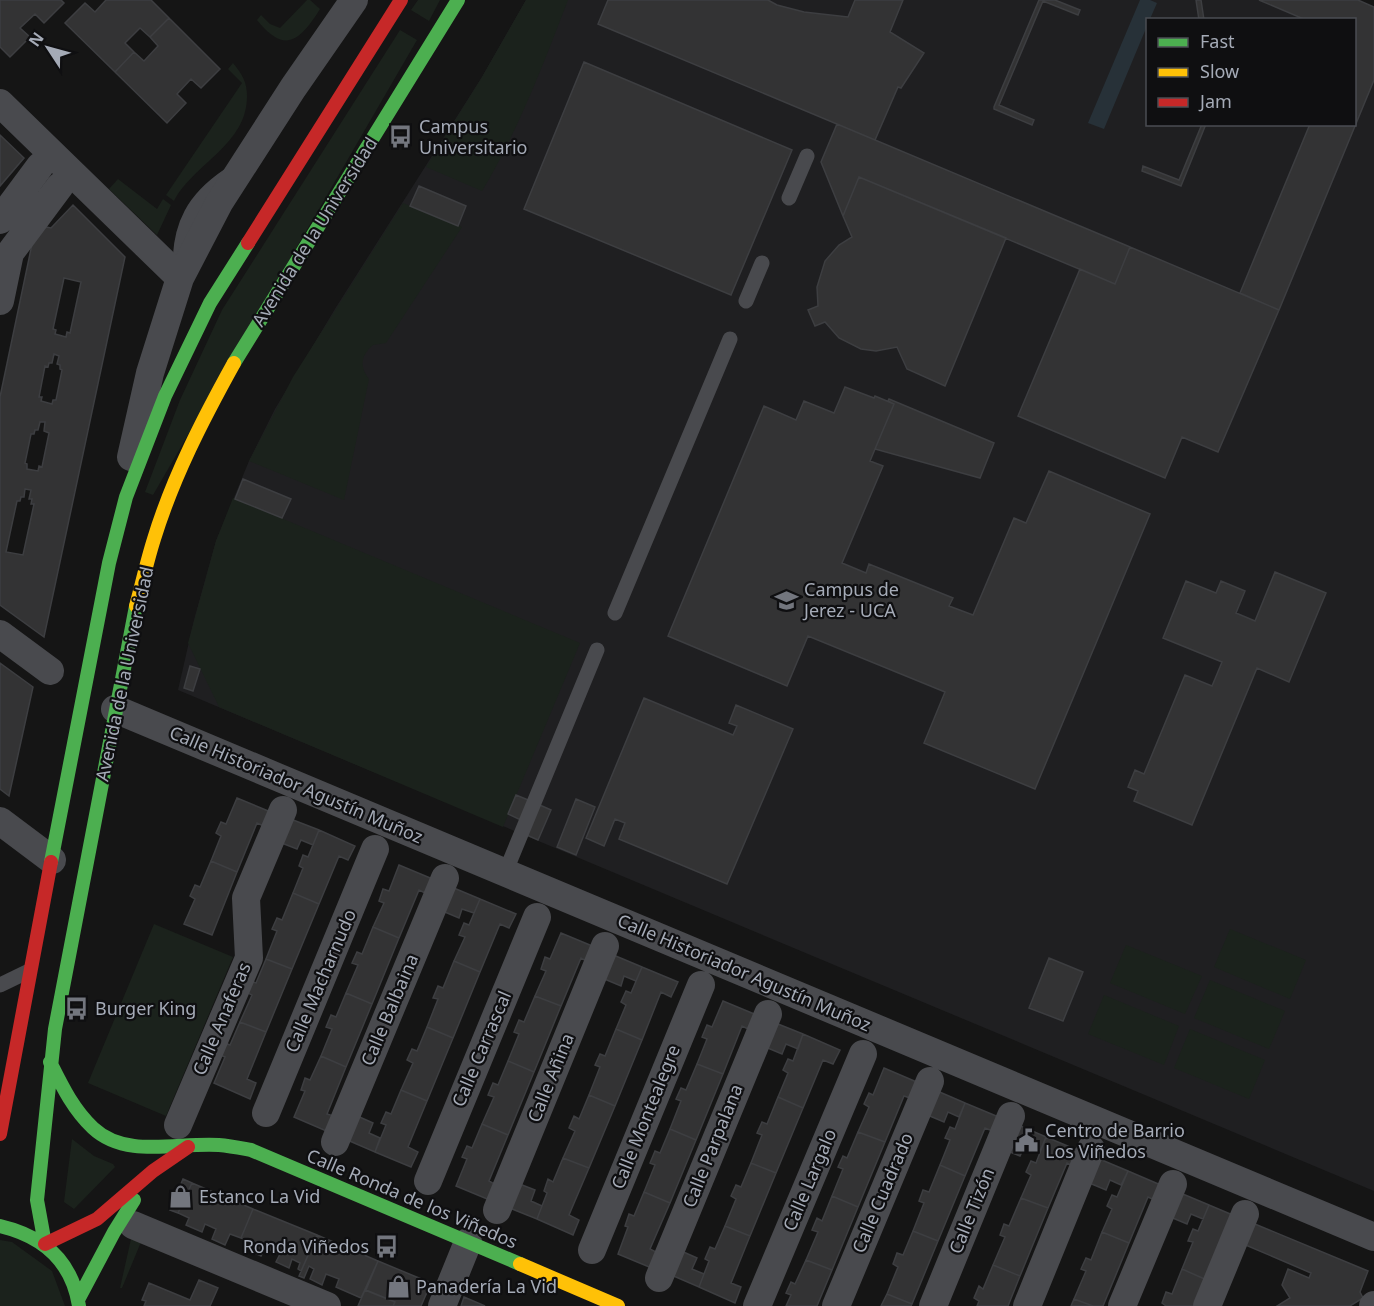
<svg xmlns="http://www.w3.org/2000/svg" width="1374" height="1306" font-family="'Noto Sans',sans-serif">
	<rect width="100%" height="100%" fill="#151515"/>
	<path fill="#1f1f21" fill-rule="evenodd" d="M526 0H1358L1374 7V1191L178 690 194 620 216 541 249 461 275 409 335 309 482 77ZM1148 20H1354V124H1148Z"/>
	<path fill="#1b221c" d="M307 0H310L320 9C311 23 295 50 275 37 268 33 262 26 257 20L261 15 270 24 280 28Z
		M418 0H440L429 21 411 10Z
		M526 0H568C543 65 518 131 482 191L426 167 482 77Z
		M400 30 417 40 153 495 145 492 180 400 222 310Z
		M233 63C242 74 247 82 247 96 247 145 194 163 174 201L166 195 242 83 228 69Z
		M118 179 157 209 163 199 171 205 157 235 109 189Z
		M403 203 462 227 386 343 373 345C361 355 359 367 369 379L344 500 249 461 293 377Z
		M233 498 580 643 503 827 219 707 188 643 216 541Z
		M154 924 233 957 166 1116 88 1083Z
		M1230 929 1306 960 1290 999 1214 967Z
		M1126 945 1202 976 1185 1014 1110 983Z
		M1210 980 1285 1011 1269 1049 1194 1018Z
		M1104 995 1179 1026 1164 1065 1088 1034Z
		M1190 1029 1265 1060 1249 1099 1174 1068Z
		M72 1139 94 1156 113 1164 115 1167 74 1209 64 1202Z
		M131 1239 141 1242 122 1288H120Z
		M0 1240 12 1242 52 1271 65 1306H0Z"/>
	<path fill="#273138" d="M1140 0H1150L1157 3 1150 19 1148 20 1147 26 1104 129 1088 123Z"/>
	<path fill="#333334" stroke="#3d3e41" stroke-width="1.5" fill-rule="evenodd" d="M0 0H61L64 3 44 23 35 14 20 28 30 37 10 57 0 47Z
		M106 0H151L169 18 150 37 140 28 125 43 134 52 115 72 65 23 85 3 95 12Z
		M608 0H768L777 5 804 12 848 17 855 0H903L890 32 924 53 901 88 898 87 875 140 598 24Z
		M1039 0H1055L1080 10 1078 15 1043 1 999 105 1034 120 1032 125 994 109V107Z
		M1196 0H1201L1204 20H1199Z
		M1259 0H1358L1374 7V80L1279 310 1240 293 1310 124H1354V20H1306Z
		M169 18 220 69 201 88 191 79 177 94 186 103 167 123 115 72 134 52 144 61 158 46 150 37Z
		M584 62 792 150 731 295 524 209Z
		M837 124 1130 247 1115 284 859 177 843 216 821 162Z
		M1202 124H1206L1181 186 1142 171 1143 166 1179 180Z
		M0 135 24 158 0 186Z
		M859 177 1006 238 945 386 907 369 897 347 876 351 861 349 839 338 825 322 815 326 808 310 818 306 817 287 825 261 839 245 852 237 843 216Z
		M419 186 466 206 458 226 410 206Z
		M73 205 125 257 44 637 0 605V397L36 225 51 228ZM64 278 81 282 70 333 67 332 66 337 55 334 56 330 53 329ZM54 354 59 356 57 364 60 365V369L62 370 56 400H53L52 404 41 401 42 397H39L45 366 48 367 49 363H52ZM40 422H45L44 431 49 433 42 467 39 466 38 471 27 469V464L25 463 31 434H34L35 430H38ZM25 489 31 490 29 499H32L31 504H34L23 555 6 552 17 501H20L21 497H24Z
		M1130 247 1279 310 1218 452 1182 437 1165 478 1018 416 1080 269 1115 284Z
		M845 387 874 398 875 396 894 404 870 461 883 466 842 563 866 573 869 564 953 598 949 606 973 615 1014 518 1026 523 1049 471 1150 514 1035 789 924 743 945 692 808 636 787 686 668 636 764 406 796 420 804 401 834 413Z
		M889 399 994 443 980 478 875 449 894 404 888 401Z
		M243 479 291 499 282 518 235 499Z
		M1275 572 1326 593 1289 682 1257 668 1192 825 1134 801 1138 791 1128 787 1135 770 1144 774 1185 675 1212 686 1222 662 1163 638 1186 581 1216 593 1221 581 1245 591 1236 613 1255 621Z
		M0 663 33 687 9 796 0 789Z
		M190 666 200 669 193 691 184 688Z
		M644 698 733 735 737 726 729 723 736 705 793 729 727 884 619 839 625 823 615 819 604 846 586 838Z
		M516 795 533 802 525 822 508 814Z
		M237 798 273 813 266 827 257 823 237 872 211 861 221 836 216 833 221 822 226 824Z
		M576 799 595 807 576 855 557 847Z
		M533 802 551 810 538 840 520 832Z
		M288 818 319 830 313 845 301 840 297 849 279 842Z
		M319 830 355 846 348 860 339 856 319 904 293 893 303 868 299 866 303 855 308 857Z
		M211 861 237 872 212 935 184 924 195 899 190 896 195 885 200 887Z
		M399 865 435 880 429 895 419 890 399 938 373 927 384 903 379 901 383 889 389 891Z
		M449 886 480 899 474 913 462 909 459 918 440 910Z
		M293 893 319 904 292 969 266 959 277 931 272 929 277 918 282 920Z
		M480 899 516 914 509 928 500 924 480 972 454 961 465 937 459 935 464 923 469 925Z
		M373 927 399 938 372 1004 346 993 358 965 352 963 357 952 362 954Z
		M561 933 597 948 590 963 581 958 561 1006 535 996 546 971 541 969 545 957 550 959Z
		M611 954 642 967 636 981 624 976 621 986 602 978Z
		M1049 958 1083 972 1063 1021 1029 1008Z
		M266 959 292 969 266 1032 240 1022 252 995 246 992 251 981 256 983Z
		M454 961 480 972 453 1038 427 1027 438 999 433 998 438 986 443 988Z
		M642 967 678 982 671 997 661 992 642 1040 616 1029 626 1005 621 1002 626 991 631 993Z
		M346 993 372 1004 346 1067 321 1056 332 1029 326 1027 331 1015 336 1017Z
		M535 996 561 1006 534 1072 508 1061 519 1034 514 1032 519 1020 524 1022Z
		M723 1001 759 1016 752 1031 742 1026 723 1074 697 1064 707 1039 702 1037 707 1025 712 1027Z
		M240 1022 266 1032 247 1079 256 1083 250 1099 214 1083 225 1057 220 1055 225 1043 230 1045Z
		M773 1022 803 1034 798 1049 786 1044 782 1054 763 1046Z
		M427 1027 453 1038 427 1101 401 1090 413 1063 407 1060 412 1049 417 1051Z
		M616 1029 642 1040 615 1106 589 1095 600 1067 595 1065 600 1054 605 1056Z
		M803 1034 840 1050 833 1064 823 1060 803 1108 778 1097 788 1073 783 1070 788 1059 793 1061Z
		M321 1056 346 1067 327 1114 337 1117 331 1133 294 1117 305 1091 301 1090 305 1078 310 1080Z
		M508 1061 534 1072 508 1135 482 1124 494 1097 488 1095 493 1083 498 1085Z
		M697 1064 723 1074 696 1140 670 1129 681 1101 676 1099 681 1088 686 1090Z
		M884 1068 919 1083 913 1099 904 1096 885 1142 858 1132 869 1107 864 1104 869 1093 873 1095Z
		M401 1090 427 1101 408 1147 418 1152 411 1167 375 1152 386 1125 381 1123 386 1112 391 1114Z
		M935 1090 965 1103 959 1117 948 1112 944 1122 925 1114Z
		M589 1095 615 1106 589 1168 563 1158 575 1131 569 1128 574 1116 579 1119Z
		M778 1097 803 1108 776 1173 751 1163 762 1135 757 1133 762 1122 767 1124Z
		M965 1103 1001 1118 995 1132 985 1128 965 1176 940 1165 950 1140 945 1138 950 1127 955 1129Z
		M355 1115 373 1123 369 1133 380 1138 375 1152 345 1139Z
		M482 1124 508 1135 489 1181 498 1186 492 1201 456 1186 467 1159 462 1157 467 1146 472 1148Z
		M1016 1124 1046 1137 1040 1151 1025 1145 1020 1156 1005 1150Z
		M670 1129 696 1140 670 1203 644 1192 655 1165 650 1163 655 1151 660 1153Z
		M858 1132 885 1142 858 1207 832 1196 843 1169 838 1167 843 1156 847 1158Z
		M1046 1137 1082 1152 1075 1167 1067 1163 1048 1208 1021 1198 1031 1175 1026 1172 1031 1161 1036 1163Z
		M563 1158 589 1168 569 1215 579 1220 573 1235 537 1219 547 1193 544 1191 548 1179 553 1182Z
		M1097 1158 1128 1171 1121 1185 1110 1180 1106 1190 1087 1182Z
		M751 1163 776 1173 750 1236 725 1226 736 1199 731 1196 736 1185 741 1187Z
		M940 1165 965 1176 938 1241 913 1231 924 1203 919 1201 923 1190 929 1192Z
		M1128 1171 1163 1186 1157 1201 1148 1197 1129 1243 1102 1232 1112 1209 1107 1206 1112 1195 1117 1197Z
		M183 1179 192 1183 178 1213 170 1210Z
		M192 1183 253 1209 241 1238 230 1234 225 1245 212 1239 216 1229 205 1224 202 1232 186 1225 189 1218 178 1213Z
		M517 1183 535 1190 531 1201 542 1206 537 1219 507 1207Z
		M644 1192 670 1203 650 1249 660 1254 654 1269 618 1254 628 1227 625 1226 629 1214 634 1216Z
		M1178 1192 1209 1205 1203 1219 1191 1214 1187 1224 1168 1216Z
		M832 1196 858 1207 832 1270 806 1260 818 1232 812 1230 817 1218 822 1221Z
		M1021 1198 1048 1208 1020 1276 993 1265 1005 1237 1000 1235 1004 1224 1009 1226Z
		M1209 1205 1235 1216 1209 1281 1182 1269 1193 1242 1188 1241 1193 1229 1198 1231Z
		M253 1209 317 1235 301 1271 298 1269 300 1263 292 1259 289 1268 276 1262 280 1254 265 1248 261 1256 248 1250 252 1242 241 1238Z
		M1250 1222 1368 1271 1360 1292 1363 1298 1350 1306H1277L1290 1298 1282 1285 1288 1269 1309 1278 1311 1273 1241 1243Z
		M725 1226 750 1236 731 1283 741 1287 735 1303 699 1287 709 1261 705 1259 710 1247 715 1249Z
		M913 1231 938 1241 912 1304 887 1294 898 1267 893 1264 897 1253 903 1255Z
		M1102 1232 1129 1243 1103 1306H1093L1074 1299 1086 1271 1081 1269 1086 1258 1091 1260Z
		M317 1235 378 1261 361 1298 336 1287 339 1279 326 1274 322 1285 310 1279 314 1269 309 1266 304 1278 299 1276Z
		M679 1250 697 1258 692 1269 704 1274 699 1287 669 1274Z
		M806 1260 832 1270 817 1306H786L791 1295 786 1293 791 1282 795 1284Z
		M378 1261 431 1283 421 1306H393L395 1302 366 1290Z
		M993 1265 1020 1276 1008 1306H977L979 1301 974 1298 979 1286 983 1289Z
		M1182 1269 1209 1281 1198 1306H1166L1162 1303 1166 1292 1172 1294Z
		M199 1280 218 1288 210 1306H144L146 1301 142 1300 149 1283 190 1300Z
		M365 1290 395 1302 393 1306H358Z
		M887 1294 912 1304 911 1306H881Z
		M464 1297 485 1306H461Z
		M1074 1299 1093 1306H1071Z"/>
	<g fill="none" stroke-linecap="round" stroke-linejoin="round">
		<path stroke="#494a4e" stroke-width="15" d="M789 198 807 156
			M180 266C180 225 194 199 228 176
			M746 301 762 263
			M615 613 730 339
			M505 873 597 650
			M0 985 29 971"/>
		<path stroke="#494a4e" stroke-width="28" d="M0 103 180 278
			M0 220 40 166
			M0 301 10 253 60 186
			M131 457 150 373 180 278 219 203 293 88 354 0
			M0 634 50 671
			M115 709 1374 1237
			M0 821 52 860
			M266 1113 375 849
			M178 1125 249 958 246 898 283 810
			M335 1142 445 878
			M428 1181 537 917
			M497 1210 605 946
			M133 1225 327 1306
			M592 1250 701 985
			M659 1278 768 1014
			M442 1306 468 1242
			M757 1306 863 1054
			M836 1306 930 1081
			M933 1306 1011 1116
			M1027 1306 1091 1149
			M1122 1306 1173 1184
			M1207 1306 1245 1214
			M1373 1306 1374 1305"/>
		<path stroke="#4caf50" stroke-width="14" d="M234 363 458 0
			M51 862 109 563 126 497 165 396 210 303 248 243
			M50 1062C62 1086 73 1109 93 1128 126 1159 178 1142 219 1145 230 1146 240 1148 251 1150L520 1264
			M0 1226C43 1236 72 1261 79 1306
			M45 1244 37 1200 55 1029 136 606
			M79 1298 114 1232 134 1200"/>
		<path stroke="#ffc107" stroke-width="14" d="M136 606C142 584 147 561 154 539 173 477 203 419 234 363
			M520 1264 618 1306"/>
		<path stroke="#c62828" stroke-width="14" d="M248 243 401 0
			M0 1134 51 862
			M45 1244 97 1219 153 1171 188 1147"/>
	</g>
	<defs>
		<symbol id="bus-bare" viewBox="-9 -9 18 18"><path d="M-5-6H5V4H4V6H2V4H-2V6H-4V4H-5ZM-3.5-4V0h7V-4ZM-3.5 1.2v1.5H-2V1.2ZM2 1.2v1.5H3.5V1.2Z" fill="#73767e" stroke="#0f0f11" stroke-width="2.5" paint-order="stroke"/></symbol>
		<symbol id="university-bare" viewBox="-9 -9 18 18"><path d="M0-5L7-2L0 1L-7-2ZM-4 1L0 2.5L4 1V4Q0 6-4 4Z" fill="#73767e" stroke="#0f0f11" stroke-width="2.5" paint-order="stroke"/></symbol>
		<symbol id="civic-bare" viewBox="-9 -9 18 18"><path d="M-.6-6.5H3V-4.5H.6V-3L4-1V1h2V6H-6V1h2V-1L-.6-3ZM-1.2 2.5V6h2.4V2.5Z" fill="#73767e" stroke="#0f0f11" stroke-width="2.5" paint-order="stroke"/></symbol>
		<symbol id="shop-bare" viewBox="-9 -9 18 18"><path d="M-5-2.5h2.3a2.7 3.5 0 0 1 5.4 0H5L5.5 6h-11ZM-1.5-2.5h3a1.5 2.3 0 0 0-3 0Z" fill="#73767e" stroke="#0f0f11" stroke-width="2.5" paint-order="stroke"/></symbol>
	</defs>
	<g fill-rule="evenodd">
		<use href="#bus-bare" x="384" y="120" width="33" height="33"/>
		<use href="#university-bare" x="770" y="584" width="33" height="33"/>
		<use href="#bus-bare" x="60" y="992" width="33" height="33"/>
		<use href="#civic-bare" x="1010" y="1124" width="33" height="33"/>
		<use href="#shop-bare" x="164" y="1180" width="33" height="33"/>
		<use href="#bus-bare" x="370" y="1230" width="33" height="33"/>
		<use href="#shop-bare" x="382" y="1270" width="33" height="33"/>
	</g>
	<g text-anchor="middle" stroke-width="4.5" stroke-linejoin="round" paint-order="stroke">
		<g font-size="18" fill="#a5abb7" stroke="#0f0f11" text-anchor="start">
			<text x="419" y="133">Campus<tspan x="419" dy="21">Universitario</tspan></text>
			<text x="804" y="596">Campus de<tspan x="804" dy="21">Jerez - UCA</tspan></text>
			<text x="95" y="1015">Burger King</text>
			<text x="1045" y="1137">Centro de Barrio<tspan x="1045" dy="21">Los Viñedos</tspan></text>
			<text x="199" y="1203">Estanco La Vid</text>
			<text x="369" y="1253" text-anchor="end">Ronda Viñedos</text>
			<text x="416" y="1293">Panadería La Vid</text>
		</g>
		<g font-size="18" fill="#a5abb7" stroke="#0f0f11">
			<text transform="translate(315 232) rotate(-58)" y="6">Avenida de la Universidad</text>
			<text transform="translate(125 674) rotate(-78)" y="6">Avenida de la Universidad</text>
			<text transform="translate(296 785) rotate(23)" y="6">Calle Historiador Agustín Muñoz</text>
			<text transform="translate(744 973) rotate(23)" y="6">Calle Historiador Agustín Muñoz</text>
			<text transform="translate(321 981) rotate(-67)" y="6">Calle Macharnudo</text>
			<text transform="translate(390 1010) rotate(-67)" y="6">Calle Balbaina</text>
			<text transform="translate(222 1019) rotate(-67)" y="6">Calle Anaferas</text>
			<text transform="translate(482 1049) rotate(-67)" y="6">Calle Carrascal</text>
			<text transform="translate(551 1078) rotate(-68)" y="6">Calle Añina</text>
			<text transform="translate(646 1117) rotate(-68)" y="6">Calle Montealegre</text>
			<text transform="translate(713 1146) rotate(-68)" y="6">Calle Parpalana</text>
			<text transform="translate(810 1180) rotate(-67)" y="6">Calle Largalo</text>
			<text transform="translate(883 1193) rotate(-67)" y="6">Calle Cuadrado</text>
			<text transform="translate(412 1199) rotate(23)" y="6">Calle Ronda de los Viñedos</text>
			<text transform="translate(972 1211) rotate(-68)" y="6">Calle Tizón</text>
		</g>
	</g>
	<rect x="1146" y="18" width="210" height="108" fill="#0f0f11" stroke="#4b4d53" stroke-width="1.5"/>
	<rect x="1158" y="38" width="30" height="9" fill="#4caf50" stroke="#4b4d53" stroke-width="1.5"/>
	<text x="1200" y="48" font-size="18" fill="#a5abb7">Fast</text>
	<rect x="1158" y="68" width="30" height="9" fill="#ffc107" stroke="#4b4d53" stroke-width="1.5"/>
	<text x="1200" y="78" font-size="18" fill="#a5abb7">Slow</text>
	<rect x="1158" y="98" width="30" height="9" fill="#c62828" stroke="#4b4d53" stroke-width="1.5"/>
	<text x="1200" y="108" font-size="18" fill="#a5abb7">Jam</text>
	<g transform="translate(48 48) rotate(306)" stroke="#0f0f11" stroke-width="4.5" paint-order="stroke">
	<path d="M0-4.5L10 22L0 15L-10 22Z" fill="#a5abb7"/>
	<text y="-9" font-size="16" font-weight="bold" text-anchor="middle" fill="#a5abb7">N</text>
	</g>
</svg>
